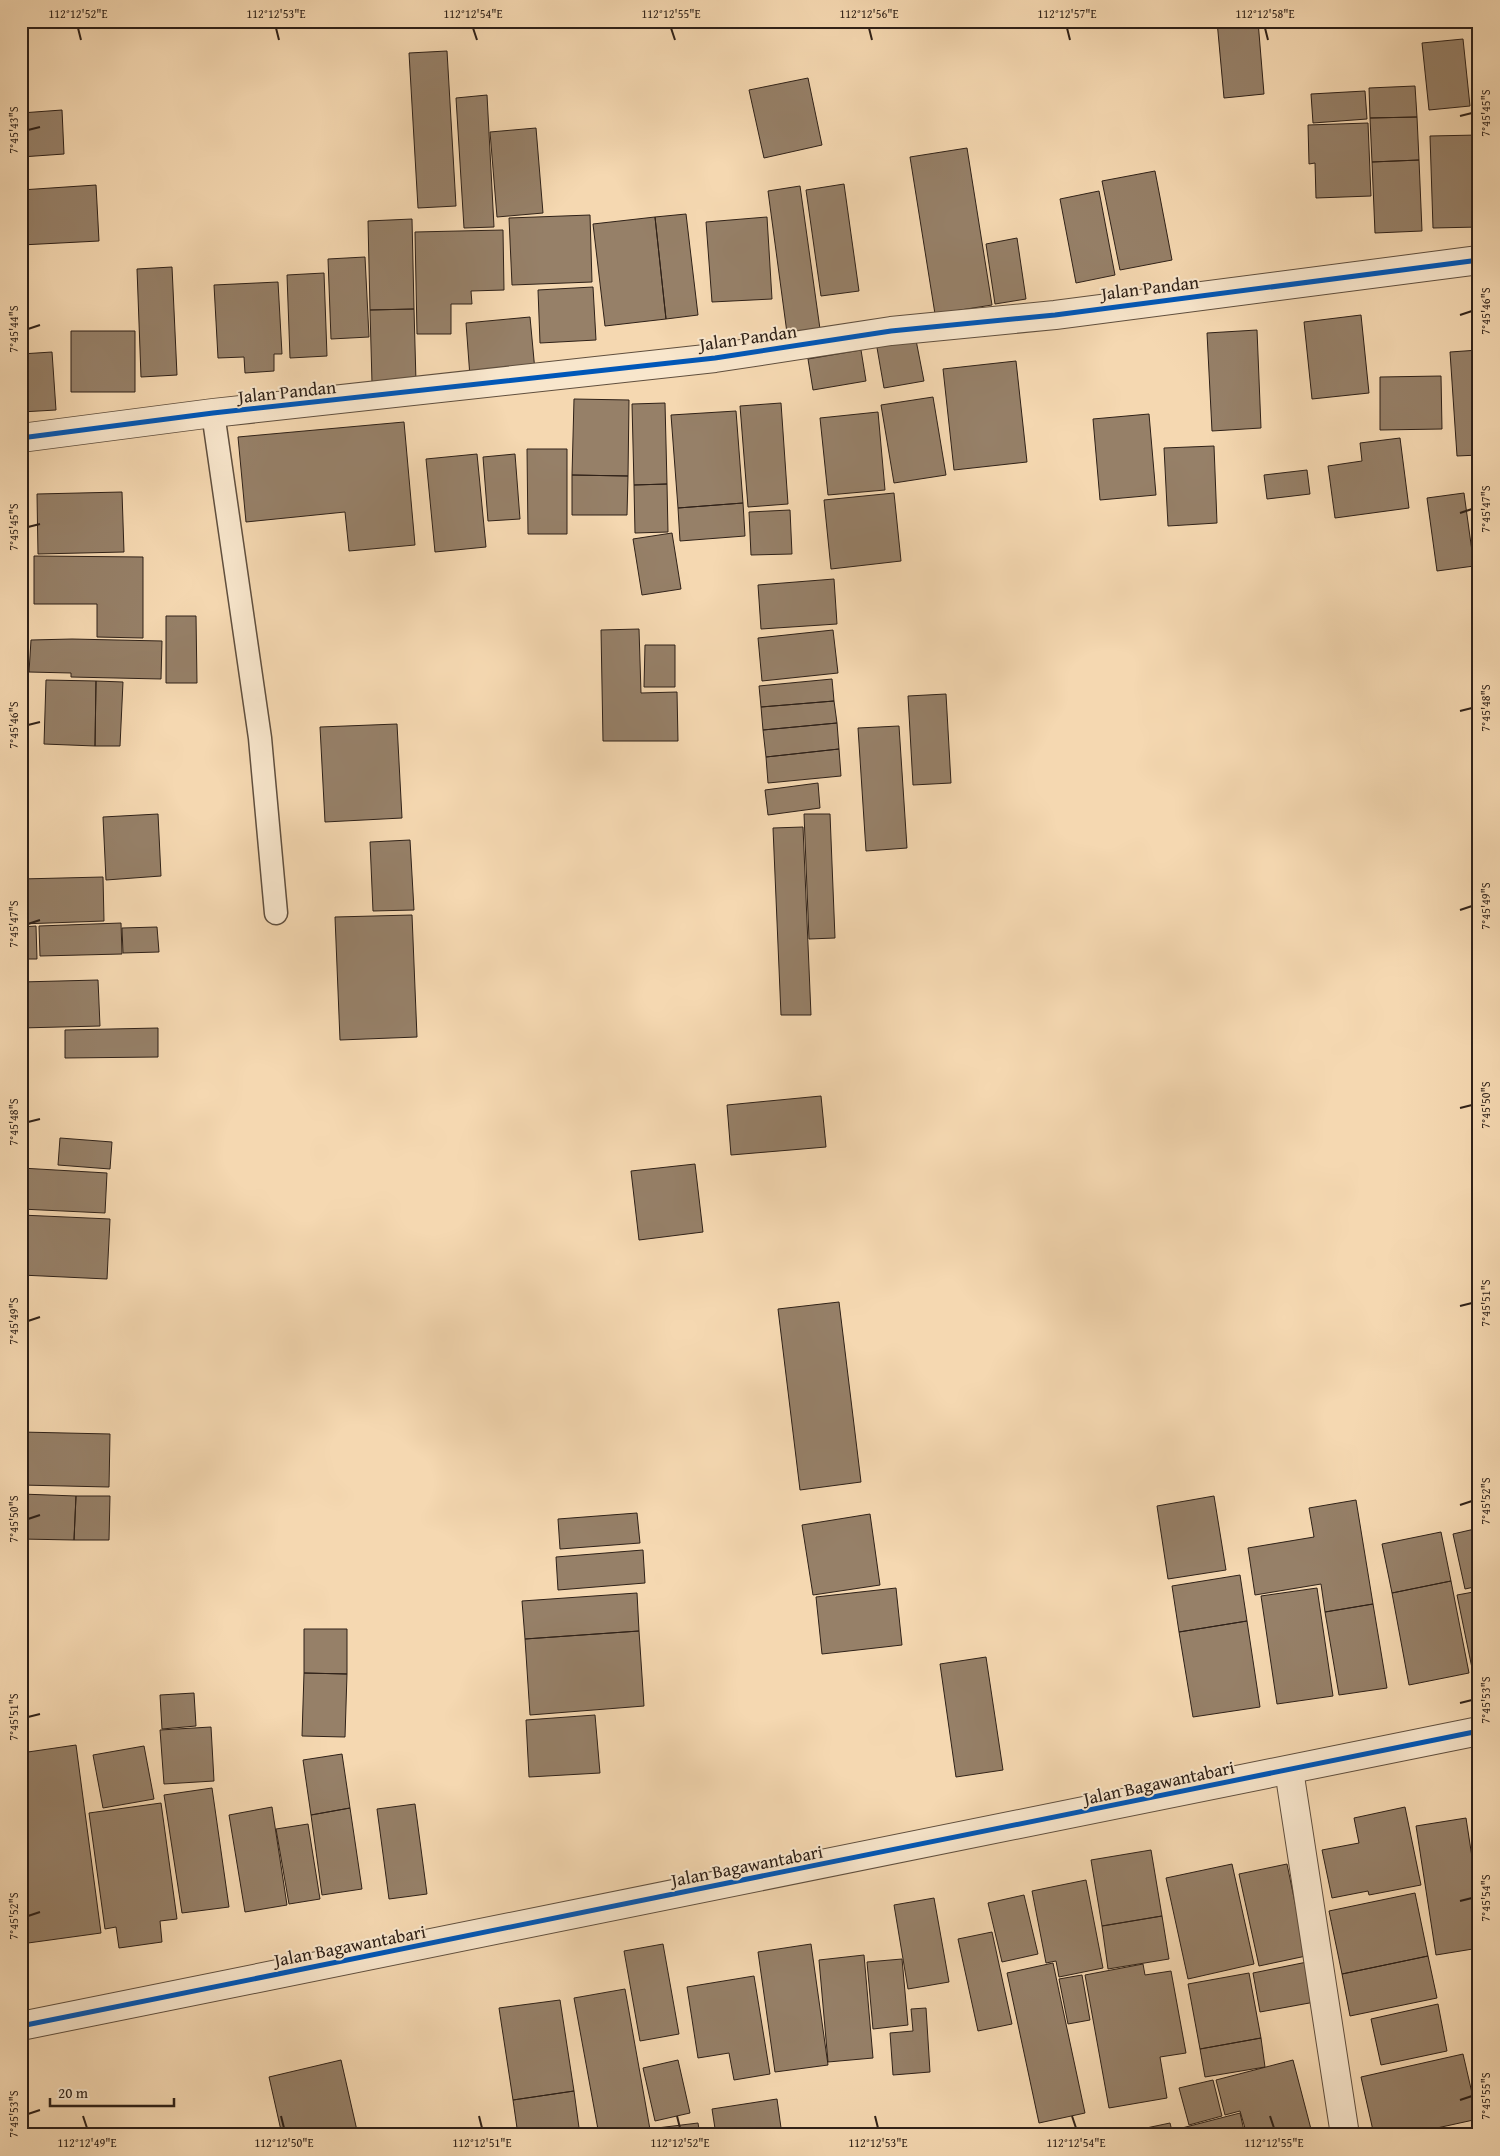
<svg xmlns="http://www.w3.org/2000/svg" width="1500" height="2156" font-family="'Gentium Book Plus',serif">
	<rect width="100%" height="100%" fill="#f5d8b1"/>
	<filter id="stains"><feTurbulence type="fractalNoise" baseFrequency=".004" numOctaves="4"/><feColorMatrix values="0 0 0 0 .2 0 0 0 0 .09 0 0 0 0 .02 0 0 0 .5 -.17"/></filter>
	<radialGradient id="worn" r=".72"><stop offset=".6" stop-color="#630" stop-opacity="0"/><stop offset="1" stop-color="#630" stop-opacity=".3"/></radialGradient>
	<path fill="#968068" stroke="#2f2118" d="M1217 21H1258L1264 94 1224 98Z
		M1463 39 1470 106 1429 110 1422 43Z
		M447 51 456 206 418 208 409 53Z
		M1479 71V100H1477L1473 72Z
		M808 78 822 145 764 158 749 90Z
		M1415 86 1417 117 1370 118 1369 88Z
		M1365 91 1367 119 1313 123 1311 94Z
		M487 95 494 227 464 228 456 98Z
		M62 110 64 154 21 157V113Z
		M1417 117 1419 160 1372 162 1370 118Z
		M1368 123 1371 196 1316 198 1315 163 1309 164 1308 125Z
		M536 128 543 213 497 217 490 132Z
		M1478 135 1479 227 1433 228 1430 136Z
		M967 148 992 305 935 314 910 157Z
		M1419 160 1422 231 1375 233 1372 162Z
		M1155 171 1172 260 1120 270 1102 181Z
		M844 184 859 291 821 296 806 190Z
		M96 185 99 241 21 245V190Z
		M800 186 820 329 787 333 768 191Z
		M1099 191 1115 275 1076 283 1060 199Z
		M686 214 698 315 666 319 655 217Z
		M590 215 592 282 512 285 509 218Z
		M655 217 666 319 605 326 593 224Z
		M767 217 772 299 712 302 706 222Z
		M412 219 414 309 370 310 368 221Z
		M503 230 504 290 471 291 472 304H451V334H417L415 232Z
		M1017 238 1026 299 995 304 986 244Z
		M365 257 369 337 331 339 328 259Z
		M172 267 177 375 141 377 137 269Z
		M324 273 327 356 290 358 287 275Z
		M278 282 282 354H274V371L245 373 244 357 218 358 214 285Z
		M593 287 596 340 540 343 538 290Z
		M1477 288H1479V338H1475Z
		M414 309 416 382 372 383 370 310Z
		M1361 315 1369 393 1312 399 1304 322Z
		M530 317 535 371 470 377 466 323Z
		M1257 330 1261 428 1212 431 1207 333Z
		M71 331H135V392H71Z
		M915 335 924 381 884 388 876 342Z
		M861 350 866 381 813 390 808 359Z
		M1479 350V455L1457 456 1450 352Z
		M52 352 56 410 21 412V354Z
		M1016 361 1027 462 954 470 943 369Z
		M1441 376 1442 429 1380 430V377Z
		M933 397 946 475 894 483 881 405Z
		M574 399 629 400 628 476 572 475Z
		M665 403 667 484 634 485 632 404Z
		M781 403 788 504 748 507 740 406Z
		M736 411 743 503 678 508 671 415Z
		M878 412 885 490 828 495 820 418Z
		M1149 414 1156 495 1100 500 1093 419Z
		M404 422 415 545 349 551 345 512 246 522 238 437Z
		M1400 438 1409 508 1335 518 1328 466 1362 461 1360 443Z
		M1214 446 1217 523 1168 526 1164 448Z
		M527 449H567V534H528Z
		M477 454 486 547 435 552 426 459Z
		M515 454 520 519 488 521 483 457Z
		M1307 470 1310 494 1267 499 1264 475Z
		M572 475 628 476 627 515H572Z
		M667 484 668 532 635 533 634 485Z
		M122 492 124 552 38 554 37 494Z
		M894 493 901 561 831 569 824 500Z
		M1464 493 1474 566 1437 571 1427 498Z
		M743 503 745 536 680 541 678 508Z
		M790 510 792 554 751 555 749 512Z
		M672 533 681 589 642 595 633 539Z
		M34 556 143 557V638L97 637V604H34Z
		M834 579 837 624 761 629 758 585Z
		M1473 579H1479V626Z
		M166 616H196L197 683H166Z
		M639 629 641 693 677 692 678 741H603L601 630Z
		M833 630 838 673 762 681 758 638Z
		M72 639 162 641 161 679 71 677V673L29 672 31 640Z
		M645 645H675V687H644Z
		M832 679 834 701 761 707 759 686Z
		M46 680 96 681 95 746 44 744Z
		M96 681 123 682 120 746H95Z
		M946 694 951 783 913 785 908 696Z
		M834 701 837 723 763 730 761 707Z
		M837 723 839 749 766 757 763 730Z
		M397 724 402 818 325 822 320 727Z
		M899 726 907 848 866 851 858 728Z
		M839 749 841 776 768 783 766 757Z
		M818 783 820 808 768 815 765 790Z
		M158 814 161 876 106 880 103 817Z
		M804 814H830L835 938 809 939Z
		M803 827 811 1015H781L773 828Z
		M410 840 414 910 373 911 370 842Z
		M103 877 104 921 21 924V879Z
		M412 915 417 1037 340 1040 335 917Z
		M121 923 122 954 40 956 39 926Z
		M36 926 37 959H21V927Z
		M157 927 159 952 123 953 122 928Z
		M98 980 100 1026 21 1028V982Z
		M158 1028V1057L65 1058V1030Z
		M821 1096 826 1147 731 1155 727 1105Z
		M60 1138 112 1142 110 1169 58 1165Z
		M695 1164 703 1232 639 1240 631 1171Z
		M21 1168 107 1173 105 1213 21 1209Z
		M21 1215 110 1219 107 1279 21 1275Z
		M839 1302 861 1482 800 1490 778 1309Z
		M21 1432 110 1434 109 1487 21 1485Z
		M21 1494 76 1496 74 1540 21 1539Z
		M76 1496H110L109 1540H74Z
		M1214 1496 1226 1570 1168 1579 1157 1506Z
		M1356 1500 1373 1604 1325 1612 1321 1584 1255 1595 1248 1548 1314 1537 1309 1508Z
		M637 1513 640 1543 560 1549 558 1519Z
		M870 1514 880 1585 813 1595 802 1525Z
		M1479 1528V1586L1465 1589 1453 1534Z
		M1441 1532 1451 1581 1392 1593 1382 1544Z
		M643 1550 645 1583 558 1590 556 1557Z
		M1240 1575 1247 1621 1179 1632 1172 1586Z
		M1451 1581 1469 1673 1409 1685 1392 1593Z
		M896 1588 902 1645 822 1654 816 1597Z
		M1317 1588 1333 1696 1277 1704 1261 1596Z
		M1479 1591V1672L1473 1673 1457 1595Z
		M637 1593 639 1631 525 1639 522 1601Z
		M1373 1604 1387 1688 1339 1695 1325 1612Z
		M1247 1621 1260 1707 1193 1717 1179 1632Z
		M304 1629H347V1674L304 1673Z
		M639 1631 644 1706 530 1715 525 1639Z
		M986 1657 1003 1770 956 1777 940 1664Z
		M304 1673 347 1674 345 1737 302 1736Z
		M194 1693 196 1726 162 1729 160 1695Z
		M595 1715 600 1773 529 1777 526 1720Z
		M211 1727 214 1781 164 1784 160 1730Z
		M76 1745 101 1933 28 1943 21 1892V1753Z
		M144 1746 154 1799 103 1808 93 1755Z
		M342 1754 350 1808 311 1815 303 1760Z
		M212 1788 229 1907 182 1913 164 1795Z
		M161 1803 177 1919 160 1921 162 1942 119 1948 116 1927 105 1929 89 1813Z
		M415 1804 427 1894 389 1899 377 1809Z
		M272 1807 287 1905 245 1912 229 1815Z
		M1405 1807 1421 1885 1369 1895 1368 1891 1332 1898 1322 1850 1359 1843 1354 1818Z
		M350 1808 362 1889 322 1895 311 1815Z
		M1466 1818 1479 1903V1948L1436 1955 1416 1826Z
		M308 1824 320 1899 289 1904 276 1829Z
		M1151 1850 1162 1916 1102 1926 1091 1860Z
		M1232 1864 1254 1964 1188 1979 1166 1878Z
		M1287 1864 1306 1956 1259 1966 1239 1874Z
		M1086 1880 1103 1968 1059 1977 1056 1961 1046 1963 1032 1891Z
		M1415 1893 1428 1956 1342 1974 1329 1911Z
		M1024 1895 1038 1954 1002 1962 988 1903Z
		M934 1898 949 1982 908 1989 894 1905Z
		M1162 1916 1169 1959 1108 1969 1102 1926Z
		M992 1932 1012 2024 978 2031 958 1939Z
		M663 1944 679 2034 640 2041 624 1951Z
		M811 1944 828 2065 775 2072 758 1952Z
		M864 1955 873 2058 828 2062 819 1960Z
		M1428 1956 1437 1998 1350 2016 1342 1974Z
		M902 1959 908 2025 873 2029 867 1962Z
		M1307 1962 1315 2002 1260 2012 1253 1973Z
		M1053 1963 1085 2113 1039 2123 1007 1973Z
		M1143 1964 1145 1975 1171 1971 1186 2053 1160 2057 1167 2098 1109 2108 1085 1975Z
		M1249 1973 1261 2038 1200 2049 1188 1984Z
		M1082 1975 1090 2020 1068 2024 1059 1979Z
		M754 1976 770 2074 734 2080 729 2053 698 2058 687 1987Z
		M625 1989 651 2135H599L574 1998Z
		M560 2000 574 2091 513 2100 499 2008Z
		M1438 2004 1447 2051 1381 2065 1371 2019Z
		M926 2008 930 2072 893 2075 890 2033 913 2031 911 2009Z
		M1261 2038 1265 2067 1205 2077 1200 2049Z
		M1463 2054 1478 2119 1405 2135H1374L1361 2077Z
		M341 2060 358 2135H282L269 2077Z
		M678 2060 690 2113 655 2121 643 2068Z
		M1293 2060 1312 2133 1247 2135 1240 2111 1225 2115 1216 2080Z
		M1479 2074V2111L1472 2075Z
		M1213 2080 1222 2116 1189 2125 1179 2088Z
		M574 2091 580 2135H518L513 2100Z
		M777 2099 782 2135H716L712 2109Z
		M1240 2113 1245 2135H1184L1182 2128Z
		M698 2123 700 2135H658L657 2128Z
		M1170 2123 1173 2135H1113Z
		M48 2129 49 2135H21V2134Z"/>
	<g fill="none" stroke-linecap="round" stroke-linejoin="round">
		<defs>
			<path id="service" d="M213 413 260 738 276 913"/>
			<path id="minor" d="M21 438 213 413 715 358 891 331 1055 315 1479 260
				M1289 1770 1345 2135"/>
			<path id="tertiary" d="M21 2026 1479 1731"/>
		</defs>
		<use href="#service" stroke="#604f3e" stroke-width="25"/>
		<use href="#minor" stroke="#604f3e" stroke-width="30"/>
		<use href="#tertiary" stroke="#604f3e" stroke-width="30"/>
		<use href="#service" stroke="#f8e6cc" stroke-width="22"/>
		<use href="#minor" stroke="#f8e6cc" stroke-width="28"/>
		<use href="#tertiary" stroke="#f8e6cc" stroke-width="28"/>
		<defs>
			<path id="cycleway" d="M21 438 213 413 715 358 891 331 1055 315 1479 260
				M21 2026 1479 1731"/>
		</defs>
		<use href="#cycleway" stroke="#f8e6cc" stroke-width="8"/>
		<use href="#cycleway" stroke="#0057b8" stroke-width="5"/>
	</g>
	<path fill="none" stroke="#2f2118" stroke-width="2" d="M78 28 81 40M276 28 279 40M473 28 477 40M671 28 675 40M869 28 872 40M1067 28 1070 40M1265 28 1268 40M1460 116 1472 113M28 130 40 127M1460 315 1472 311M28 329 40 325M1460 513 1472 509M28 527 40 524M1460 711 1472 708M28 725 40 722M1460 910 1472 906M28 924 40 920M1460 1108 1472 1105M28 1122 40 1119M1460 1306 1472 1303M28 1321 40 1317M1460 1505 1472 1501M28 1519 40 1515M1460 1703 1472 1700M28 1717 40 1714M1460 1901 1472 1898M28 1916 40 1912M1460 2100 1472 2096M28 2114 40 2110M83 2116 87 2128M281 2116 284 2128M479 2116 482 2128M677 2116 680 2128M875 2116 878 2128M1072 2116 1076 2128M1270 2116 1274 2128"/>
	<g text-anchor="middle" stroke-width="4" stroke-linejoin="round" paint-order="stroke">
		<g font-size="18" fill="#2f2118" stroke="#f8e6cc">
			<text transform="translate(1150 288) rotate(-7)" y="6">Jalan Pandan</text>
			<text transform="translate(748 338) rotate(-8)" y="6">Jalan Pandan</text>
			<text transform="translate(287 392) rotate(-6)" y="6">Jalan Pandan</text>
			<text transform="translate(1159 1783) rotate(-12)" y="6">Jalan Bagawantabari</text>
			<text transform="translate(747 1866) rotate(-11)" y="6">Jalan Bagawantabari</text>
			<text transform="translate(350 1946) rotate(-11)" y="6">Jalan Bagawantabari</text>
		</g>
	</g>
	<rect width="1500" height="2156" fill="none" stroke="#f5d8b1" stroke-width="55"/>
	<path d="M50 2098v8h124v-8" fill="none" stroke="#2f2118" stroke-width="2.5"/>
	<text x="58" y="2098" font-size="15" fill="#2f2118" stroke="#f8e6cc" stroke-width="4" paint-order="stroke">20 m</text>
	<rect x="28" y="28" width="1444" height="2100" fill="none" stroke="#2f2118" stroke-width="2"/>
	<g font-size="12" text-anchor="middle" fill="#2f2118">
		<text x="78" y="18">112°12'52"E</text>
		<text x="276" y="18">112°12'53"E</text>
		<text x="473" y="18">112°12'54"E</text>
		<text x="671" y="18">112°12'55"E</text>
		<text x="869" y="18">112°12'56"E</text>
		<text x="1067" y="18">112°12'57"E</text>
		<text x="1265" y="18">112°12'58"E</text>
		<text transform="translate(1486 113) rotate(-90)" y="4">7°45'45"S</text>
		<text transform="translate(14 130) rotate(-90)" y="4">7°45'43"S</text>
		<text transform="translate(1486 311) rotate(-90)" y="4">7°45'46"S</text>
		<text transform="translate(14 329) rotate(-90)" y="4">7°45'44"S</text>
		<text transform="translate(1486 509) rotate(-90)" y="4">7°45'47"S</text>
		<text transform="translate(14 527) rotate(-90)" y="4">7°45'45"S</text>
		<text transform="translate(1486 708) rotate(-90)" y="4">7°45'48"S</text>
		<text transform="translate(14 725) rotate(-90)" y="4">7°45'46"S</text>
		<text transform="translate(1486 906) rotate(-90)" y="4">7°45'49"S</text>
		<text transform="translate(14 924) rotate(-90)" y="4">7°45'47"S</text>
		<text transform="translate(1486 1105) rotate(-90)" y="4">7°45'50"S</text>
		<text transform="translate(14 1122) rotate(-90)" y="4">7°45'48"S</text>
		<text transform="translate(1486 1303) rotate(-90)" y="4">7°45'51"S</text>
		<text transform="translate(14 1321) rotate(-90)" y="4">7°45'49"S</text>
		<text transform="translate(1486 1501) rotate(-90)" y="4">7°45'52"S</text>
		<text transform="translate(14 1519) rotate(-90)" y="4">7°45'50"S</text>
		<text transform="translate(1486 1700) rotate(-90)" y="4">7°45'53"S</text>
		<text transform="translate(14 1717) rotate(-90)" y="4">7°45'51"S</text>
		<text transform="translate(1486 1898) rotate(-90)" y="4">7°45'54"S</text>
		<text transform="translate(14 1916) rotate(-90)" y="4">7°45'52"S</text>
		<text transform="translate(1486 2096) rotate(-90)" y="4">7°45'55"S</text>
		<text transform="translate(14 2114) rotate(-90)" y="4">7°45'53"S</text>
		<text x="87" y="2147">112°12'49"E</text>
		<text x="284" y="2147">112°12'50"E</text>
		<text x="482" y="2147">112°12'51"E</text>
		<text x="680" y="2147">112°12'52"E</text>
		<text x="878" y="2147">112°12'53"E</text>
		<text x="1076" y="2147">112°12'54"E</text>
		<text x="1274" y="2147">112°12'55"E</text>
	</g>
	<rect width="100%" height="100%" filter="url(#stains)"/>
	<rect width="100%" height="100%" fill="url(#worn)"/>
</svg>
